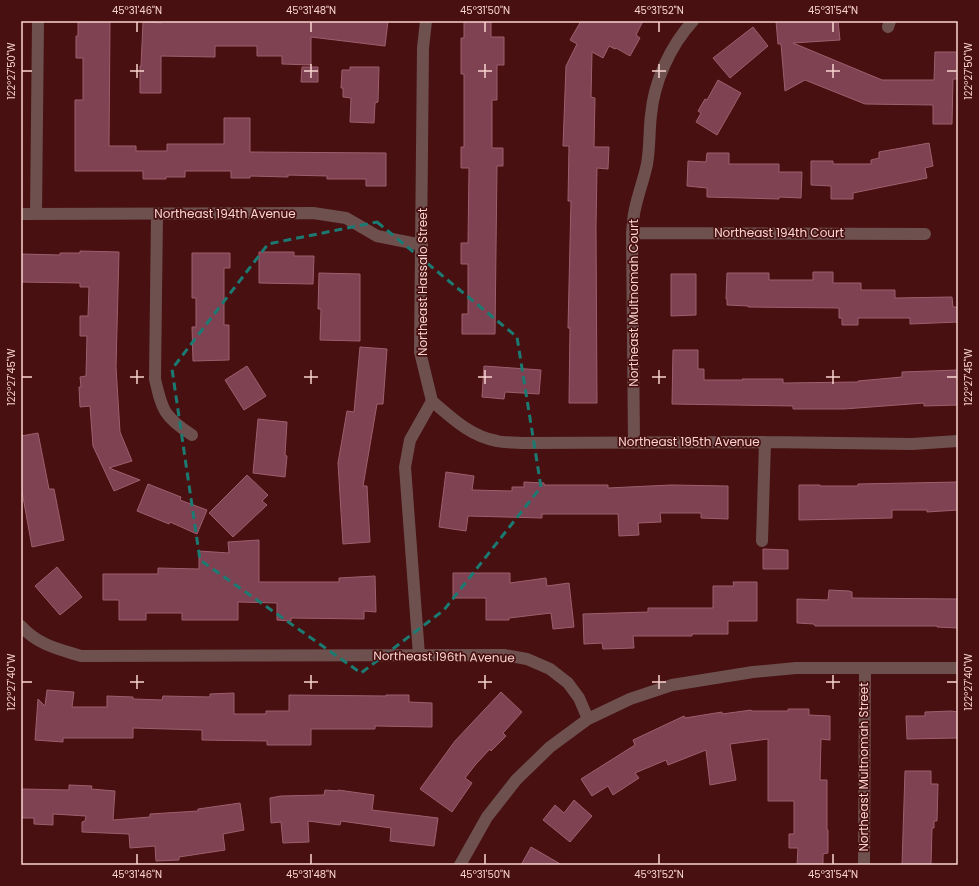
<svg xmlns="http://www.w3.org/2000/svg" width="979" height="886" font-family="Poppins,sans-serif">
	<rect width="100%" height="100%" fill="#481011"/>
	<path fill="#7e4252" stroke="#9d5f6e" d="M85 21H110L109 146H136V151H167V144H224V118H250V152L386 153V186H366V179H327V176L288 175V177L250 176V178H231V171H185V177H166V179H143V171H75V100H83V58H76V36H78V22Z
		M162 21H388L385 46 311 37V65L282 64V56H257V46H215V57L161 56V93H140V66H141L143 22 162 23Z
		M464 21H491V37H504V65H497V100H492V148H503V166H497L495 334H462V314H468V264H461V243H468L469 168H461V147H464V74H461V38H464Z
		M581 21H643L636 35 640 38 630 56 616 48 615 49 609 46 603 58 592 52 591 97 595 98 594 147H609L608 169 597 168 596 226 597 403H569L570 328H568L571 201H568L569 146H563L566 66 577 44 570 40Z
		M776 21H838L840 40 793 43 882 80H934L935 52H958V79H953L952 124H933V105L865 104 805 80 785 91 781 44H778Z
		M753 27 768 46 730 78 713 58Z
		M302 67H318V82H301Z
		M350 67H379L378 102 375 103 374 123 350 122 351 98 343 97V88H341L342 70H350Z
		M718 80 741 93 717 135 696 122 701 113 698 111 705 99 707 100Z
		M929 143 933 166 925 168 927 178 853 193V199H831V186L811 185V161H833V164H871V160L879 158V152Z
		M707 153H729V164H779V172H802L801 198 779 197V199L707 197V188L687 186 688 161 706 162Z
		M80 251 119 252 116 367 120 432 132 461 109 468 140 480 114 491 93 446 90 406 80 407 79 387H81L80 377 86 376 87 336H80V316H88L89 287H80V283L21 282V254L60 255V253H80Z
		M259 252H294V256H314L313 284 259 283Z
		M192 253H230V268H224V325H229V360L193 361 192 327H196V298H192Z
		M813 272H833V283H861V290H895V298L952 297 953 307H958V322L910 324V318H858V325H842V318H839V308L748 307V306L727 305V299H726L727 273H769V280H813Z
		M319 273 360 274V341L320 340 321 309H318Z
		M671 274H696V315L671 316Z
		M360 347 387 349 383 404H377L363 486H367L370 542 343 544 338 463 347 411 354 412Z
		M673 350H698V369H704V380H743L742 379H783V383L858 382V381L902 377V372L958 370V405L924 406V403L844 409H793V406L672 404Z
		M247 366 266 396 244 410 225 380Z
		M484 366 541 370 539 394 505 392 504 399 482 397Z
		M258 419 287 422 285 455 287 456 285 477 253 473Z
		M38 433 49 489H54L64 540 32 547 21 486V436Z
		M446 472 474 476 472 490 512 491V487H524V482L544 483V485H608V488L671 485 728 486V519L701 518V513H660L661 522 638 523 639 535 619 536 618 514H542V518L468 516 466 531 439 527Z
		M247 475 268 495 262 501 267 505 233 537 209 513Z
		M958 482V510L927 512V510H892V518L799 520V485H820V486H858V484Z
		M148 484 181 497 180 500 207 510 197 534 170 522 169 524 137 511Z
		M259 540V582H339V578L375 576 376 612 364 611V619L291 618V621L277 620V603L238 602V620H182V613H146V620H119V600H103V574H158V568L199 569V551L229 553 228 542Z
		M763 549 788 550V569H763Z
		M57 567 82 597 60 615 35 586Z
		M453 573H510V583L546 578 547 586 569 583 574 627 553 629 551 613 509 618V620H486V598H453Z
		M733 582H757V621H728V634H692V636H633L634 648 603 649 602 643 584 644 583 614 648 612V608H713V586H734Z
		M829 590 849 591 852 592V598L958 599V628L937 627V626H815L814 624 797 623V599L828 600Z
		M47 690 74 692 72 707H107V696L133 697V699L162 700 163 696 210 697V694L234 693V714H266V711H289V695L386 696V695H409V702L432 703V727L375 726V729H311V745H267V741L202 740V730L133 728V738H63V742L35 740 38 699 45 706Z
		M501 692 522 712 503 733 506 736 491 751 490 749 476 764 465 778 472 783 452 812 420 789 455 741Z
		M788 709H809V715L830 716V740L821 739 820 780H827V830H828V853L823 854V865H797L798 848H789V834H794V801H768V739L730 744 736 780 710 785 706 750 668 765 666 760 635 773 639 778 613 795 608 786 592 796 581 779 635 745 633 740 684 716 685 718 722 712V714L751 710 752 711H788Z
		M951 711 958 712V738L907 739 906 716H925V712Z
		M905 771H931V784H938L937 821H934V828H932L931 865H902Z
		M69 785 92 786 91 789 115 791 113 820 150 817V814L198 811V809L240 803 244 830 223 834 225 850 179 857V860L156 861 155 846 130 848 129 834 82 832V822L85 821 86 816 53 814V825L34 824V818H21V789L69 790Z
		M325 790 338 791V790L374 795 372 810 438 818 434 846 390 841 391 828 341 821 340 825 308 821 309 842 283 843 281 822 271 823 270 798 281 796 324 795Z
		M574 800 592 816 570 842 543 820 555 805 564 813Z
		M531 847 562 865H521Z"/>
	<g fill="none" stroke-linecap="round" stroke-linejoin="round">
		<path stroke="#6e514f" stroke-width="12" d="M888 27 890 21
			M21 214 313 213 346 218 377 236 422 245
			M36 214 38 21
			M157 214 155 379C162 410 164 417 192 435
			M632 233 925 234
			M432 401C452 418 470 436 497 441 505 443 514 442 522 443L765 442 912 444 958 441
			M634 443 632 233C633 225 633 216 635 209 638 194 644 179 647 164 650 148 649 131 651 115 654 82 670 46 693 21
			M762 541 765 442
			M21 626C38 645 58 649 81 656L504 655 527 659 550 669 568 683 579 698 588 719
			M419 655 405 467 410 440 432 401 420 352 423 48 426 21
			M460 865 487 817 516 780 550 747 588 719 630 699 672 685 753 672 796 668H958
			M864 865 865 668"/>
	</g>
	<path fill="none" stroke="#1b7b73" stroke-width="3" stroke-dasharray="8 5" stroke-linejoin="round" d="M377 222 517 337 541 487 444 610 361 673 200 560 172 369 268 244Z"/>
	<path fill="none" stroke="#f9d4d0" stroke-width="1.5" d="M137 22V32M311 22V32M485 22V32M659 22V32M833 22V32M137 64V78M311 64V78M485 64V78M659 64V78M833 64V78M22 71H32M130 71H144M304 71H318M478 71H492M652 71H666M826 71H840M947 71H957M137 370V384M311 370V384M485 370V384M659 370V384M833 370V384M22 377H32M130 377H144M304 377H318M478 377H492M652 377H666M826 377H840M947 377H957M137 675V689M311 675V689M485 675V689M659 675V689M833 675V689M22 682H32M130 682H144M304 682H318M478 682H492M652 682H666M826 682H840M947 682H957M137 854V864M311 854V864M485 854V864M659 854V864M833 854V864"/>
	<g text-anchor="middle" stroke-width="3.5" stroke-linejoin="round" paint-order="stroke">
		<g font-size="12" fill="#f9d4d0" stroke="#481011">
			<text x="225" y="218">Northeast 194th Avenue</text>
			<text x="779" y="237">Northeast 194th Court</text>
			<text transform="translate(423 282) rotate(-90)" y="4">Northeast Hassalo Street</text>
			<text transform="translate(634 303) rotate(-90)" y="4">Northeast Multnomah Court</text>
			<text x="689" y="446">Northeast 195th Avenue</text>
			<text transform="translate(444 657) rotate(1)" y="4">Northeast 196th Avenue</text>
			<text transform="translate(864 767) rotate(-90)" y="4">Northeast Multnomah Street</text>
		</g>
	</g>
	<rect width="979" height="886" fill="none" stroke="#481011" stroke-width="44"/>
	<rect x="22" y="22" width="935" height="842" fill="none" stroke="#f9d4d0" stroke-width="1.5"/>
	<g font-size="10" text-anchor="middle" fill="#f9d4d0">
		<text x="137" y="14">45°31'46"N</text>
		<text x="311" y="14">45°31'48"N</text>
		<text x="485" y="14">45°31'50"N</text>
		<text x="659" y="14">45°31'52"N</text>
		<text x="833" y="14">45°31'54"N</text>
		<text transform="translate(968 71) rotate(-90)" y="4">122°27'50"W</text>
		<text transform="translate(11 71) rotate(-90)" y="4">122°27'50"W</text>
		<text transform="translate(968 377) rotate(-90)" y="4">122°27'45"W</text>
		<text transform="translate(11 377) rotate(-90)" y="4">122°27'45"W</text>
		<text transform="translate(968 682) rotate(-90)" y="4">122°27'40"W</text>
		<text transform="translate(11 682) rotate(-90)" y="4">122°27'40"W</text>
		<text x="137" y="878">45°31'46"N</text>
		<text x="311" y="878">45°31'48"N</text>
		<text x="485" y="878">45°31'50"N</text>
		<text x="659" y="878">45°31'52"N</text>
		<text x="833" y="878">45°31'54"N</text>
	</g>
</svg>
